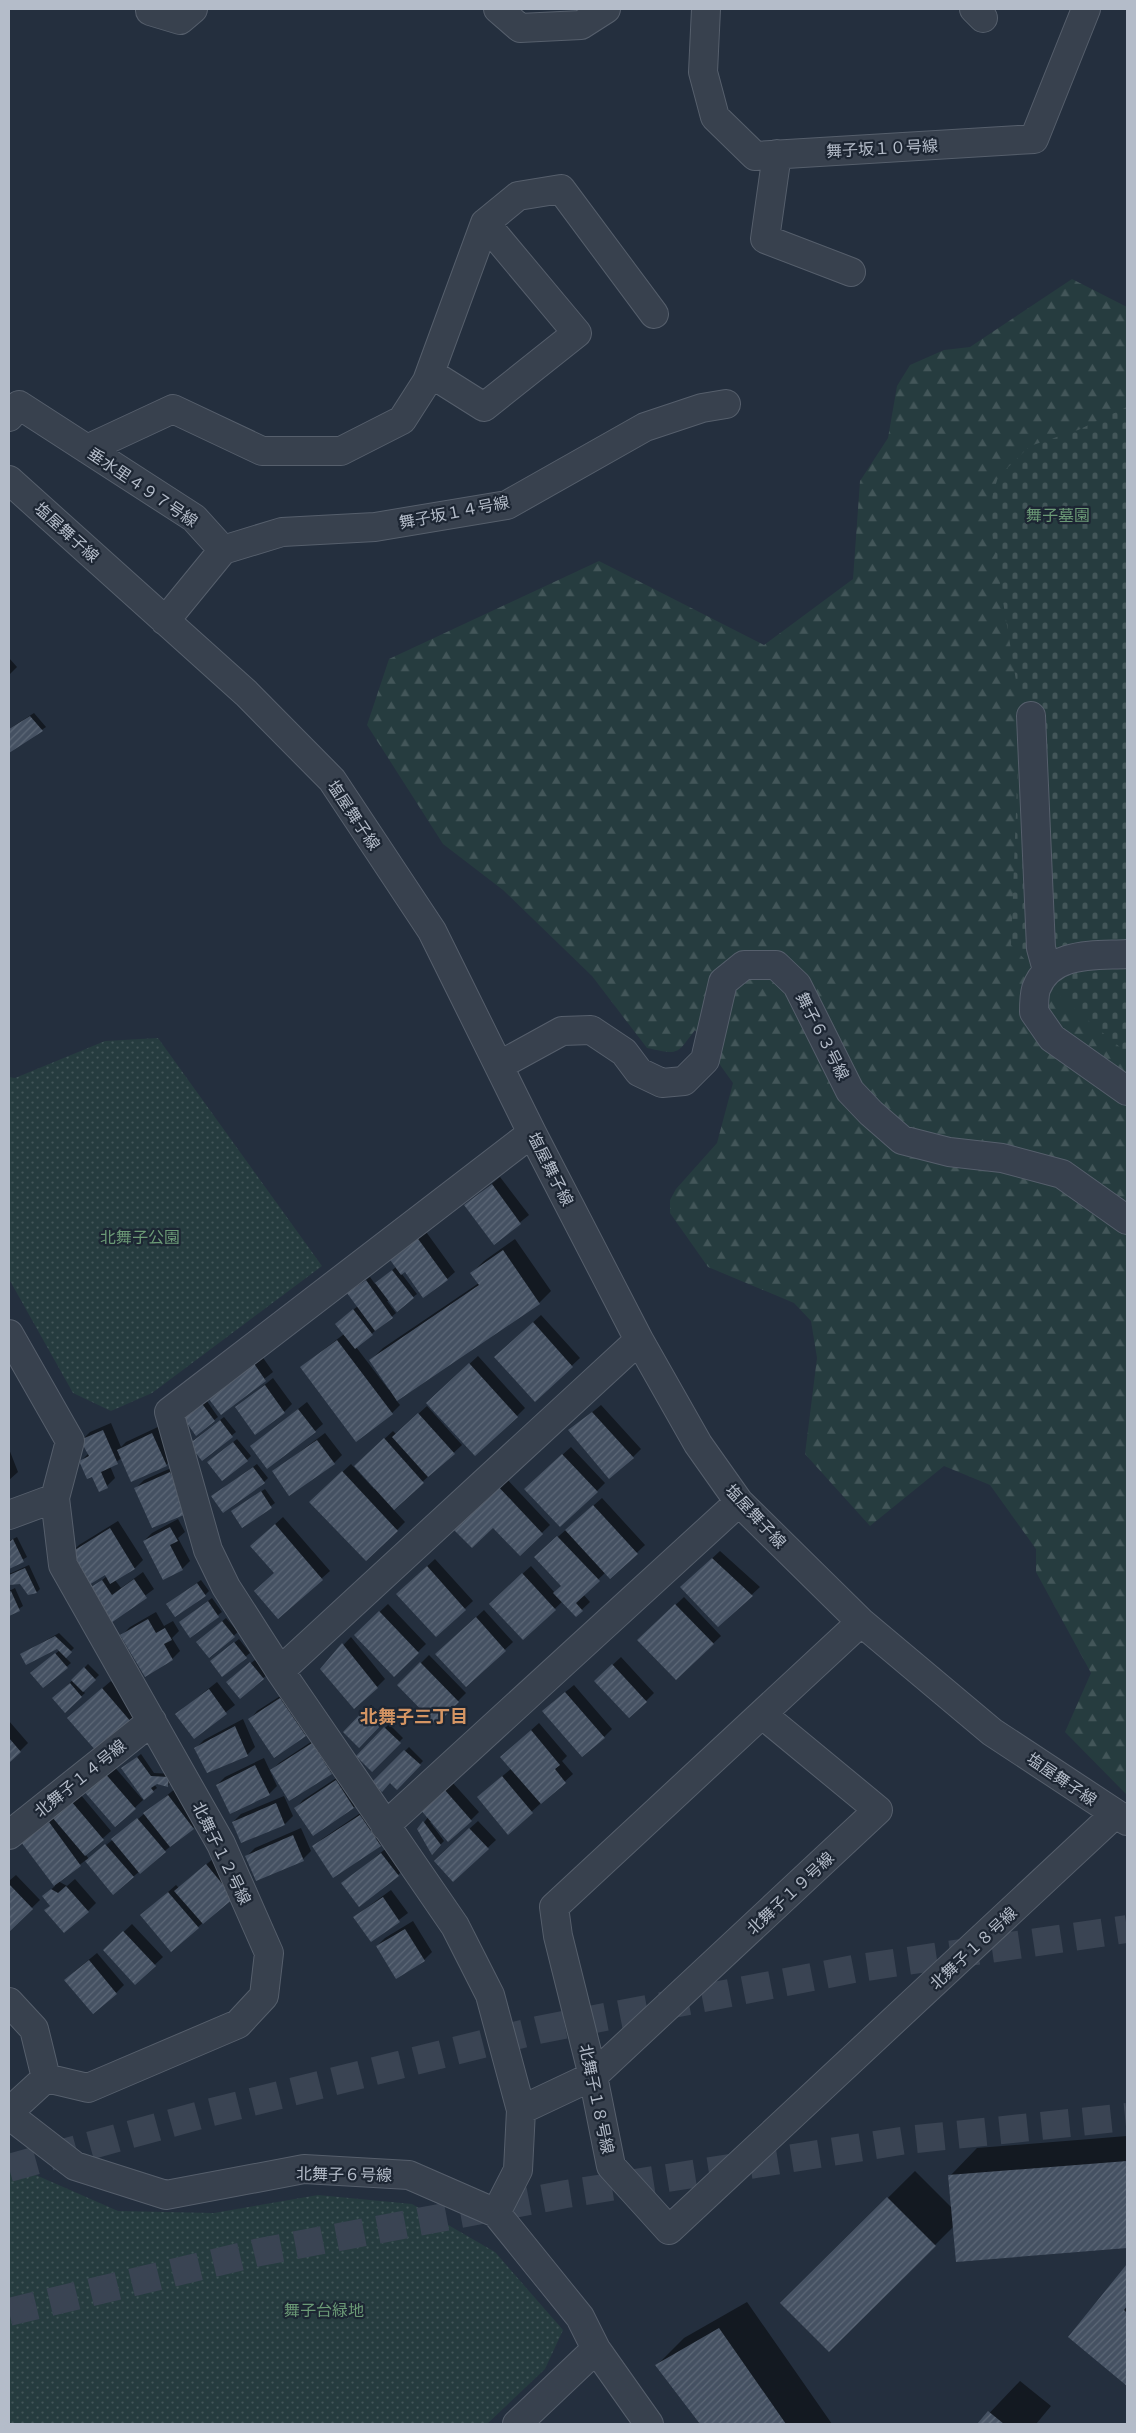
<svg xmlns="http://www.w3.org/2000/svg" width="1136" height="2433" font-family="'Open Sans','Noto Sans JP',sans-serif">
	<defs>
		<pattern id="grass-dots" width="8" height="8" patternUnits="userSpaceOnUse" patternTransform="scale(1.25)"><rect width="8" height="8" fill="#263c3f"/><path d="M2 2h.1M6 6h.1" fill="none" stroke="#435659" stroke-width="1.8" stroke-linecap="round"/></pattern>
		<pattern id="forest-firs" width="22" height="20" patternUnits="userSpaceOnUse" patternTransform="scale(1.25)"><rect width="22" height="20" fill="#263c3f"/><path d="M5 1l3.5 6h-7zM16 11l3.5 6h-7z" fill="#435659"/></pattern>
		<pattern id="cemetery-stones" width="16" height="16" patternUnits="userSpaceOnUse" patternTransform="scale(1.25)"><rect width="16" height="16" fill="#263c3f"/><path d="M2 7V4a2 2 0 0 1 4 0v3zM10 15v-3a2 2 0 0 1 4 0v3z" fill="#435659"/></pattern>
		<pattern id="building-hatch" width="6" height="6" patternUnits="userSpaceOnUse" patternTransform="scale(1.25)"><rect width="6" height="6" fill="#455162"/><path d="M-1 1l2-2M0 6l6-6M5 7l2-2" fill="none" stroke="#5d6877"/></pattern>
	</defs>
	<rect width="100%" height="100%" fill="#242f3e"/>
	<path fill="url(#grass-dots)" d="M158 1038 322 1266 152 1393 111 1411 73 1393 9 1279V1077L15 1078 105 1041Z
		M9 2151 29 2172 118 2211 214 2213 318 2195 412 2204 495 2252 563 2330 545 2369 487 2424H9Z"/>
	<path fill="url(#forest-firs)" d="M1072 279 1127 307V1795L1065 1732 1091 1673 1036 1572V1549L990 1485 944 1466 870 1526 805 1454 817 1358 811 1321 794 1303 708 1267 670 1213V1200L676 1189 717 1143 733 1083 695 1030C676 1055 680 1055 647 1048L592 976 503 890 443 844 367 725 389 659 599 561 764 645 853 579 860 481 888 438 897 386 910 365 944 350 970 347Z"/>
	<path fill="url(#cemetery-stones)" d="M1127 407V1053L1065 1001 1011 945 1020 705 988 510 998 477 1030 446 1078 430Z"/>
	<path fill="#0007" d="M9 658 17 667 9 675Z
		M34 713 46 727 9 752V729Z
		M500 1177 529 1215 495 1243 466 1205Z
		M424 1229 455 1272 447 1279 405 1271 401 1273 417 1294 413 1297 387 1301 396 1313 356 1347 389 1390 390 1389 371 1360 383 1348 479 1283 472 1273 484 1261 515 1239 551 1291 539 1303 396 1400 400 1405 392 1413 301 1367 344 1334 340 1320 358 1306 352 1290 370 1277 375 1284 396 1267 389 1257Z
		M541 1315 580 1358 535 1400 504 1349Z
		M259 1352 273 1372 221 1413Z
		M478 1356 525 1408 517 1416 436 1395Z
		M273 1378 292 1404 284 1412 237 1408Z
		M202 1394 218 1417 196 1434Z
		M307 1402 323 1424 315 1431 251 1446Z
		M601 1405 641 1449 633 1457 570 1430Z
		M427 1406 462 1445 393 1509 405 1522 397 1530 319 1494 351 1464 374 1489 376 1488 364 1458 393 1431 396 1434Z
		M224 1417 236 1432 202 1459 194 1440Z
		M111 1423 121 1447 126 1442 160 1426 174 1457 166 1465 122 1458 110 1466 115 1478 107 1486 92 1475 81 1461 89 1453 82 1440 90 1432Z
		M325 1433 342 1455 334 1463 273 1472Z
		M237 1439 251 1456 247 1460 213 1458Z
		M571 1447 605 1483 597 1491 534 1481Z
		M9 1449 18 1472 9 1480Z
		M257 1464 268 1478 264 1482 216 1493Z
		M178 1465 196 1504 136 1488 144 1480Z
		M503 1475 550 1525 520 1554 493 1526 472 1546Z
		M265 1489 275 1503 243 1526 236 1508Z
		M602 1498 645 1545 611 1577 606 1572 583 1594 590 1602 576 1615 563 1601 523 1639 498 1596 531 1566 555 1593 562 1586 543 1550Z
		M283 1517 330 1571 278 1617 276 1573 260 1538Z
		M178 1519 185 1532 178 1538 190 1561 182 1569 164 1579 144 1541 152 1533Z
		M118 1521 143 1560 135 1568 115 1580 121 1588 143 1572 154 1589 111 1621 90 1590 107 1576 71 1553 79 1545Z
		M17 1537 27 1557 9 1568V1541Z
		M720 1551 760 1587 718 1626 690 1579Z
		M435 1559 473 1601 436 1636 406 1586Z
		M29 1565 40 1589 37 1592 21 1582 9 1584V1574Z
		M201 1580 209 1591 205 1595 167 1604Z
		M15 1588 23 1606 9 1615V1591Z
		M684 1597 721 1636 676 1679 647 1632Z
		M212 1598 222 1612 190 1636 184 1619Z
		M388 1604 426 1644 394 1675 355 1635Z
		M484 1610 513 1642 466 1686 445 1646Z
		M156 1612 164 1626 173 1621 179 1631 172 1638 180 1651 172 1659 122 1635 130 1627Z
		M226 1618 238 1632 209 1656 201 1639Z
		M59 1633 74 1648 65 1657 71 1663 43 1687 36 1670 60 1650 58 1647 22 1654Z
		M351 1637 385 1679 377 1687 321 1669Z
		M239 1639 250 1653 222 1675 215 1658Z
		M429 1655 466 1693 436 1723 399 1685Z
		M621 1657 654 1693 646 1701 604 1673Z
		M255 1660 267 1675 263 1678H231Z
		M88 1664 99 1675 83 1691 85 1693 65 1711 58 1695Z
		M111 1681 139 1714 131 1722 77 1710Z
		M217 1682 235 1705 194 1737 177 1714Z
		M574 1685 612 1729 604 1737 552 1703Z
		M288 1691 313 1727 305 1735 250 1719 257 1711Z
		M371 1705 386 1719 359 1746 345 1732Z
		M243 1719 255 1747 247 1755 196 1748 204 1740Z
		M9 1721 28 1743 9 1762Z
		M539 1723 567 1756 562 1761 573 1774 508 1833 486 1790 512 1768 510 1749Z
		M389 1724 403 1738 372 1770 358 1756Z
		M320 1736 339 1765 331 1773 271 1771 279 1763Z
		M409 1747 423 1761 397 1788 390 1782H374Z
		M141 1754 154 1773 172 1774 171 1782 168 1786 156 1783 154 1784 157 1788 153 1791 127 1765Z
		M264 1758 277 1786 269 1794 217 1785 225 1777Z
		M112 1764 143 1800 116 1825 84 1789Z
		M344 1773 362 1799 354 1807 313 1834 296 1808 303 1800Z
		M452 1782 479 1812 471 1820 430 1822 444 1841 432 1853 419 1829 428 1817 422 1809Z
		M176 1788 201 1820 193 1828 113 1893 86 1860 58 1881 67 1886 75 1879 96 1903 88 1911 51 1905 44 1896 55 1886 23 1842 31 1834 54 1818 80 1794 111 1831 85 1854 89 1859Z
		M284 1796 293 1816 285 1824 241 1842 233 1822 241 1814Z
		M368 1808 388 1837 380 1845 314 1847 322 1839Z
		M478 1821 496 1840 453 1880 443 1853Z
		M301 1828 311 1851 303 1859 247 1856 255 1848Z
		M389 1846 406 1867 398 1875 342 1884Z
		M215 1857 233 1897 198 1927 150 1908 176 1885 179 1888Z
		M16 1875 40 1900 9 1930V1881Z
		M391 1890 408 1913 371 1941 354 1917Z
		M413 1921 432 1952 424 1960 377 1946 385 1938Z
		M132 1924 163 1957 135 1983 105 1950Z
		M97 1953 124 1985 116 1993 74 1972Z
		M1127 2136V2246L957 2260 954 2226 829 2351 782 2303 915 2171 952 2208 950 2176 977 2148Z
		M1127 2266V2384L1069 2337Z
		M747 2302 832 2424H701L657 2365 684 2338Z
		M1020 2381 1051 2406 1036 2424H979Z"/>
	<path fill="url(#building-hatch)" d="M30 716 43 731 9 753V729Z
		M492 1184 521 1224 494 1245 464 1205Z
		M416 1236 448 1280 423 1298 405 1272 401 1275 388 1257Z
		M503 1250 540 1304 397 1401 369 1360 479 1285 470 1273Z
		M392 1270 414 1298 397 1312 375 1283Z
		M366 1280 393 1318 375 1331 347 1293Z
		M353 1309 373 1335 355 1349 335 1324Z
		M533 1322 573 1367 535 1402 494 1357Z
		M337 1340 393 1414 356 1442 300 1367Z
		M251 1359 266 1381 221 1415 205 1394Z
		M469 1363 518 1417 475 1456 426 1403Z
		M265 1385 285 1413 255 1435 235 1407Z
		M197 1397 215 1421 196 1436 182 1416Z
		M298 1409 316 1432 267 1469 250 1446Z
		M592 1412 634 1458 609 1479 568 1430Z
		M418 1413 455 1454 428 1477 392 1437Z
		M220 1420 233 1437 202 1461 189 1444Z
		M103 1430 118 1464 101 1472 108 1488 99 1492 92 1477 87 1479 79 1461 89 1456 80 1440Z
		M152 1433 167 1466 131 1482 117 1450Z
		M384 1438 424 1483 394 1510 354 1466Z
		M317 1440 335 1464 289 1496 272 1471Z
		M233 1442 248 1461 222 1481 207 1462Z
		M562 1454 598 1492 560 1527 524 1489Z
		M253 1467 265 1483 223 1513 211 1496Z
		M342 1471 398 1531 366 1561 309 1502Z
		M170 1472 189 1513 152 1528 134 1488Z
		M494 1482 543 1534 520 1556 493 1528 472 1548 453 1529Z
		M261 1491 272 1508 242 1528 231 1511Z
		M593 1505 638 1554 610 1579 565 1530Z
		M275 1524 323 1580 278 1619 254 1591 274 1573 250 1546Z
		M170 1527 178 1541 170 1545 183 1570 163 1580 143 1541Z
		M110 1528 135 1569 110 1584 105 1575 89 1585 70 1553Z
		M557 1536 600 1581 576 1603 583 1611 576 1617 553 1593 561 1586 534 1557Z
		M13 1539 24 1562 9 1569V1542Z
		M712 1558 753 1596 718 1627 680 1587Z
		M427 1566 466 1610 436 1637 396 1594Z
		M25 1568 37 1593 28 1595 20 1584 9 1585V1575Z
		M522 1573 556 1610 523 1640 489 1604Z
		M134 1579 147 1598 111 1623 88 1589 102 1580 112 1595Z
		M197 1583 206 1596 175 1617 166 1604Z
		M11 1591 20 1611 9 1616V1592Z
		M208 1601 219 1617 190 1638 179 1622Z
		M675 1604 714 1644 676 1680 637 1640Z
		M379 1611 419 1653 394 1677 354 1635Z
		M476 1617 506 1651 466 1687 435 1654Z
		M148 1619 156 1633 165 1628 172 1640 164 1644 173 1660 145 1677 120 1635Z
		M222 1621 235 1637 209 1658 196 1642Z
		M55 1636 72 1652 66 1658 57 1649 26 1665 20 1654Z
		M234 1642 247 1658 222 1677 210 1661Z
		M342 1643 378 1688 354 1709 320 1669Z
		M55 1653 68 1668 43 1688 30 1673Z
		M250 1662 264 1679 240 1699 226 1682Z
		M420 1662 459 1702 436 1725 397 1685Z
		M612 1664 647 1702 629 1718 594 1681Z
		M84 1667 96 1680 83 1692 71 1680Z
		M70 1683 82 1697 65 1713 52 1698Z
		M102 1688 132 1723 97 1752 67 1718Z
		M209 1689 227 1714 194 1739 175 1714Z
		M565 1692 605 1738 582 1757 542 1711Z
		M280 1698 306 1736 274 1758 248 1719Z
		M367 1707 383 1723 359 1748 343 1732Z
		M235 1726 248 1756 207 1773 194 1748Z
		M384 1727 401 1743 372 1772 356 1756Z
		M531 1730 560 1765 555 1769 566 1783 541 1804 500 1757Z
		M9 1738 21 1752 9 1763Z
		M312 1743 332 1774 289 1801 270 1770Z
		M404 1750 421 1765 397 1790 390 1783 382 1792 372 1782Z
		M137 1757 151 1776 169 1777 168 1787 157 1784 151 1788 154 1792 144 1800 121 1768Z
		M255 1765 270 1795 230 1814 216 1785Z
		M103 1771 136 1809 115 1827 82 1789Z
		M502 1776 533 1813 508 1835 477 1797Z
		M336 1780 354 1808 313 1836 294 1808Z
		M444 1789 472 1821 448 1842 420 1809Z
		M168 1795 194 1829 170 1847 143 1813Z
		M71 1801 104 1840 85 1856 52 1817Z
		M276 1803 285 1825 241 1843 232 1822Z
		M360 1815 381 1846 333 1878 312 1846Z
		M137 1818 166 1852 140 1874 111 1839Z
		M423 1821 441 1845 432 1855 417 1829Z
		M49 1822 81 1866 54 1886 21 1842Z
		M469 1828 489 1849 453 1882 434 1861Z
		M293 1835 304 1861 256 1881 245 1856Z
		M105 1844 134 1877 113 1895 85 1861Z
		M381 1853 399 1876 359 1907 341 1883Z
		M206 1864 234 1898 203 1924 174 1891Z
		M9 1884 33 1909 9 1932Z
		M66 1886 89 1912 64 1933 44 1910 50 1906 42 1896 51 1889 58 1893Z
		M168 1892 199 1928 171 1952 140 1915Z
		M383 1897 400 1922 371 1942 353 1917Z
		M405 1929 425 1961 396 1979 376 1946Z
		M123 1931 156 1966 135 1985 103 1950Z
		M89 1960 117 1994 93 2014 64 1980Z
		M1127 2161V2248L956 2262 948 2175Z
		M887 2197 936 2246 829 2352 780 2303Z
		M1127 2264V2306L1124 2310 1127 2313V2386L1068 2337Z
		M719 2328 786 2424H700L655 2365Z
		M988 2411 1004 2424H977Z"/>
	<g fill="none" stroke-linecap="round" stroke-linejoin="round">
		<path stroke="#3a4453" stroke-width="28" stroke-dasharray="28 14" stroke-linecap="butt" d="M9 2168 204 2114 538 2030 859 1968 1127 1929
			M9 2312 260 2252 566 2194 907 2140 1127 2117"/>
		<defs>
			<path id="minor" d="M150 9V11L180 20 193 9
				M498 9 520 28 581 25 606 9
				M706 9 703 72 715 117 755 156 1034 139 1086 9
				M974 9 983 18
				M777 154 765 239 851 272
				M430 373 484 407 577 333 485 223
				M9 417 19 405 194 518 223 550 165 621
				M87 449 173 409 262 451H341L402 420 427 381 485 223 518 196 561 189 654 314
				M9 480 246 693 332 780 432 931 532 1133 639 1340 698 1444 739 1502 861 1622 992 1732 1127 1821
				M223 550 282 532 375 527 507 505 645 427 702 408 726 404
				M1031 716 1041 948 1047 970
				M1127 954C1094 956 1050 951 1036 989 1034 996 1034 1005 1034 1012L1052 1038 1127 1091
				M500 1065 562 1031 591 1030 624 1052 639 1072 662 1083 684 1081 705 1060 723 982 744 965H776L797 985 850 1091 871 1113 902 1140 949 1152 1002 1158 1062 1174 1127 1220
				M9 1334 70 1441 55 1498 63 1565 221 1844 269 1953 264 1996 238 2024 88 2088 46 2078
				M9 1515 55 1498
				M861 1622 554 1907 558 1936 593 2076 611 2166 669 2230 1115 1814
				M280 1671 639 1340
				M385 1826 739 1502
				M9 1835 152 1721
				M9 2002 34 2029 46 2078 9 2112
				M521 2110 593 2076 878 1810 763 1715
				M9 2115 75 2166 166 2195 304 2169 409 2175 496 2213 580 2317 596 2349 649 2424
				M496 2213 518 2170 521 2110 490 1995 455 1926 280 1671 226 1587 208 1550 169 1412 532 1133
				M517 2424 596 2349"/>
		</defs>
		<use href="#minor" stroke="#565f6c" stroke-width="30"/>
		<use href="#minor" stroke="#38414e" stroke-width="28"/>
	</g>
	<g text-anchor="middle" stroke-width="4.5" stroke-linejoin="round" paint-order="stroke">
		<g font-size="16" fill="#b4bcc9" stroke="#1d2633">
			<text transform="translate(882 148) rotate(-3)" y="6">舞子坂１０号線</text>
			<text transform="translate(143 487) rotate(34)" y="6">垂水里４９７号線</text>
			<text transform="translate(454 512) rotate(-11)" y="6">舞子坂１４号線</text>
			<text transform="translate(67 532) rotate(42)" y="6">塩屋舞子線</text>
			<text transform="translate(354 815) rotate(56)" y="6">塩屋舞子線</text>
			<text transform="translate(823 1036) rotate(63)" y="6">舞子６３号線</text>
			<text transform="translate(551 1169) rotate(63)" y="6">塩屋舞子線</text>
			<text transform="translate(756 1516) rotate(47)" y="6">塩屋舞子線</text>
			<text transform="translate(80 1778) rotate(-39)" y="6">北舞子１４号線</text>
			<text transform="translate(1062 1779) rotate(34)" y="6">塩屋舞子線</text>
			<text transform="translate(222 1853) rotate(64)" y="6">北舞子１２号線</text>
			<text transform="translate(790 1893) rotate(-43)" y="6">北舞子１９号線</text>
			<text transform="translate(973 1948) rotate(-43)" y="6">北舞子１８号線</text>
			<text transform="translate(597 2099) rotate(78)" y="6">北舞子１８号線</text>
			<text transform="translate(344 2174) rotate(1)" y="6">北舞子６号線</text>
		</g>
		<g font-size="16" fill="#6b9a76" stroke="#1d2633">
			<text x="1058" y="521">舞子墓園</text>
			<text x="140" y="1243">北舞子公園</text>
			<text x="324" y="2316">舞子台緑地</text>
		</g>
		<g font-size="18" font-weight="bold" fill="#d59563" stroke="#1d2633">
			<text x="414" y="1723">北舞子三丁目</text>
		</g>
	</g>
	<rect width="1136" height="2433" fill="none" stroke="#b4bcc9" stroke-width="20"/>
</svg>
